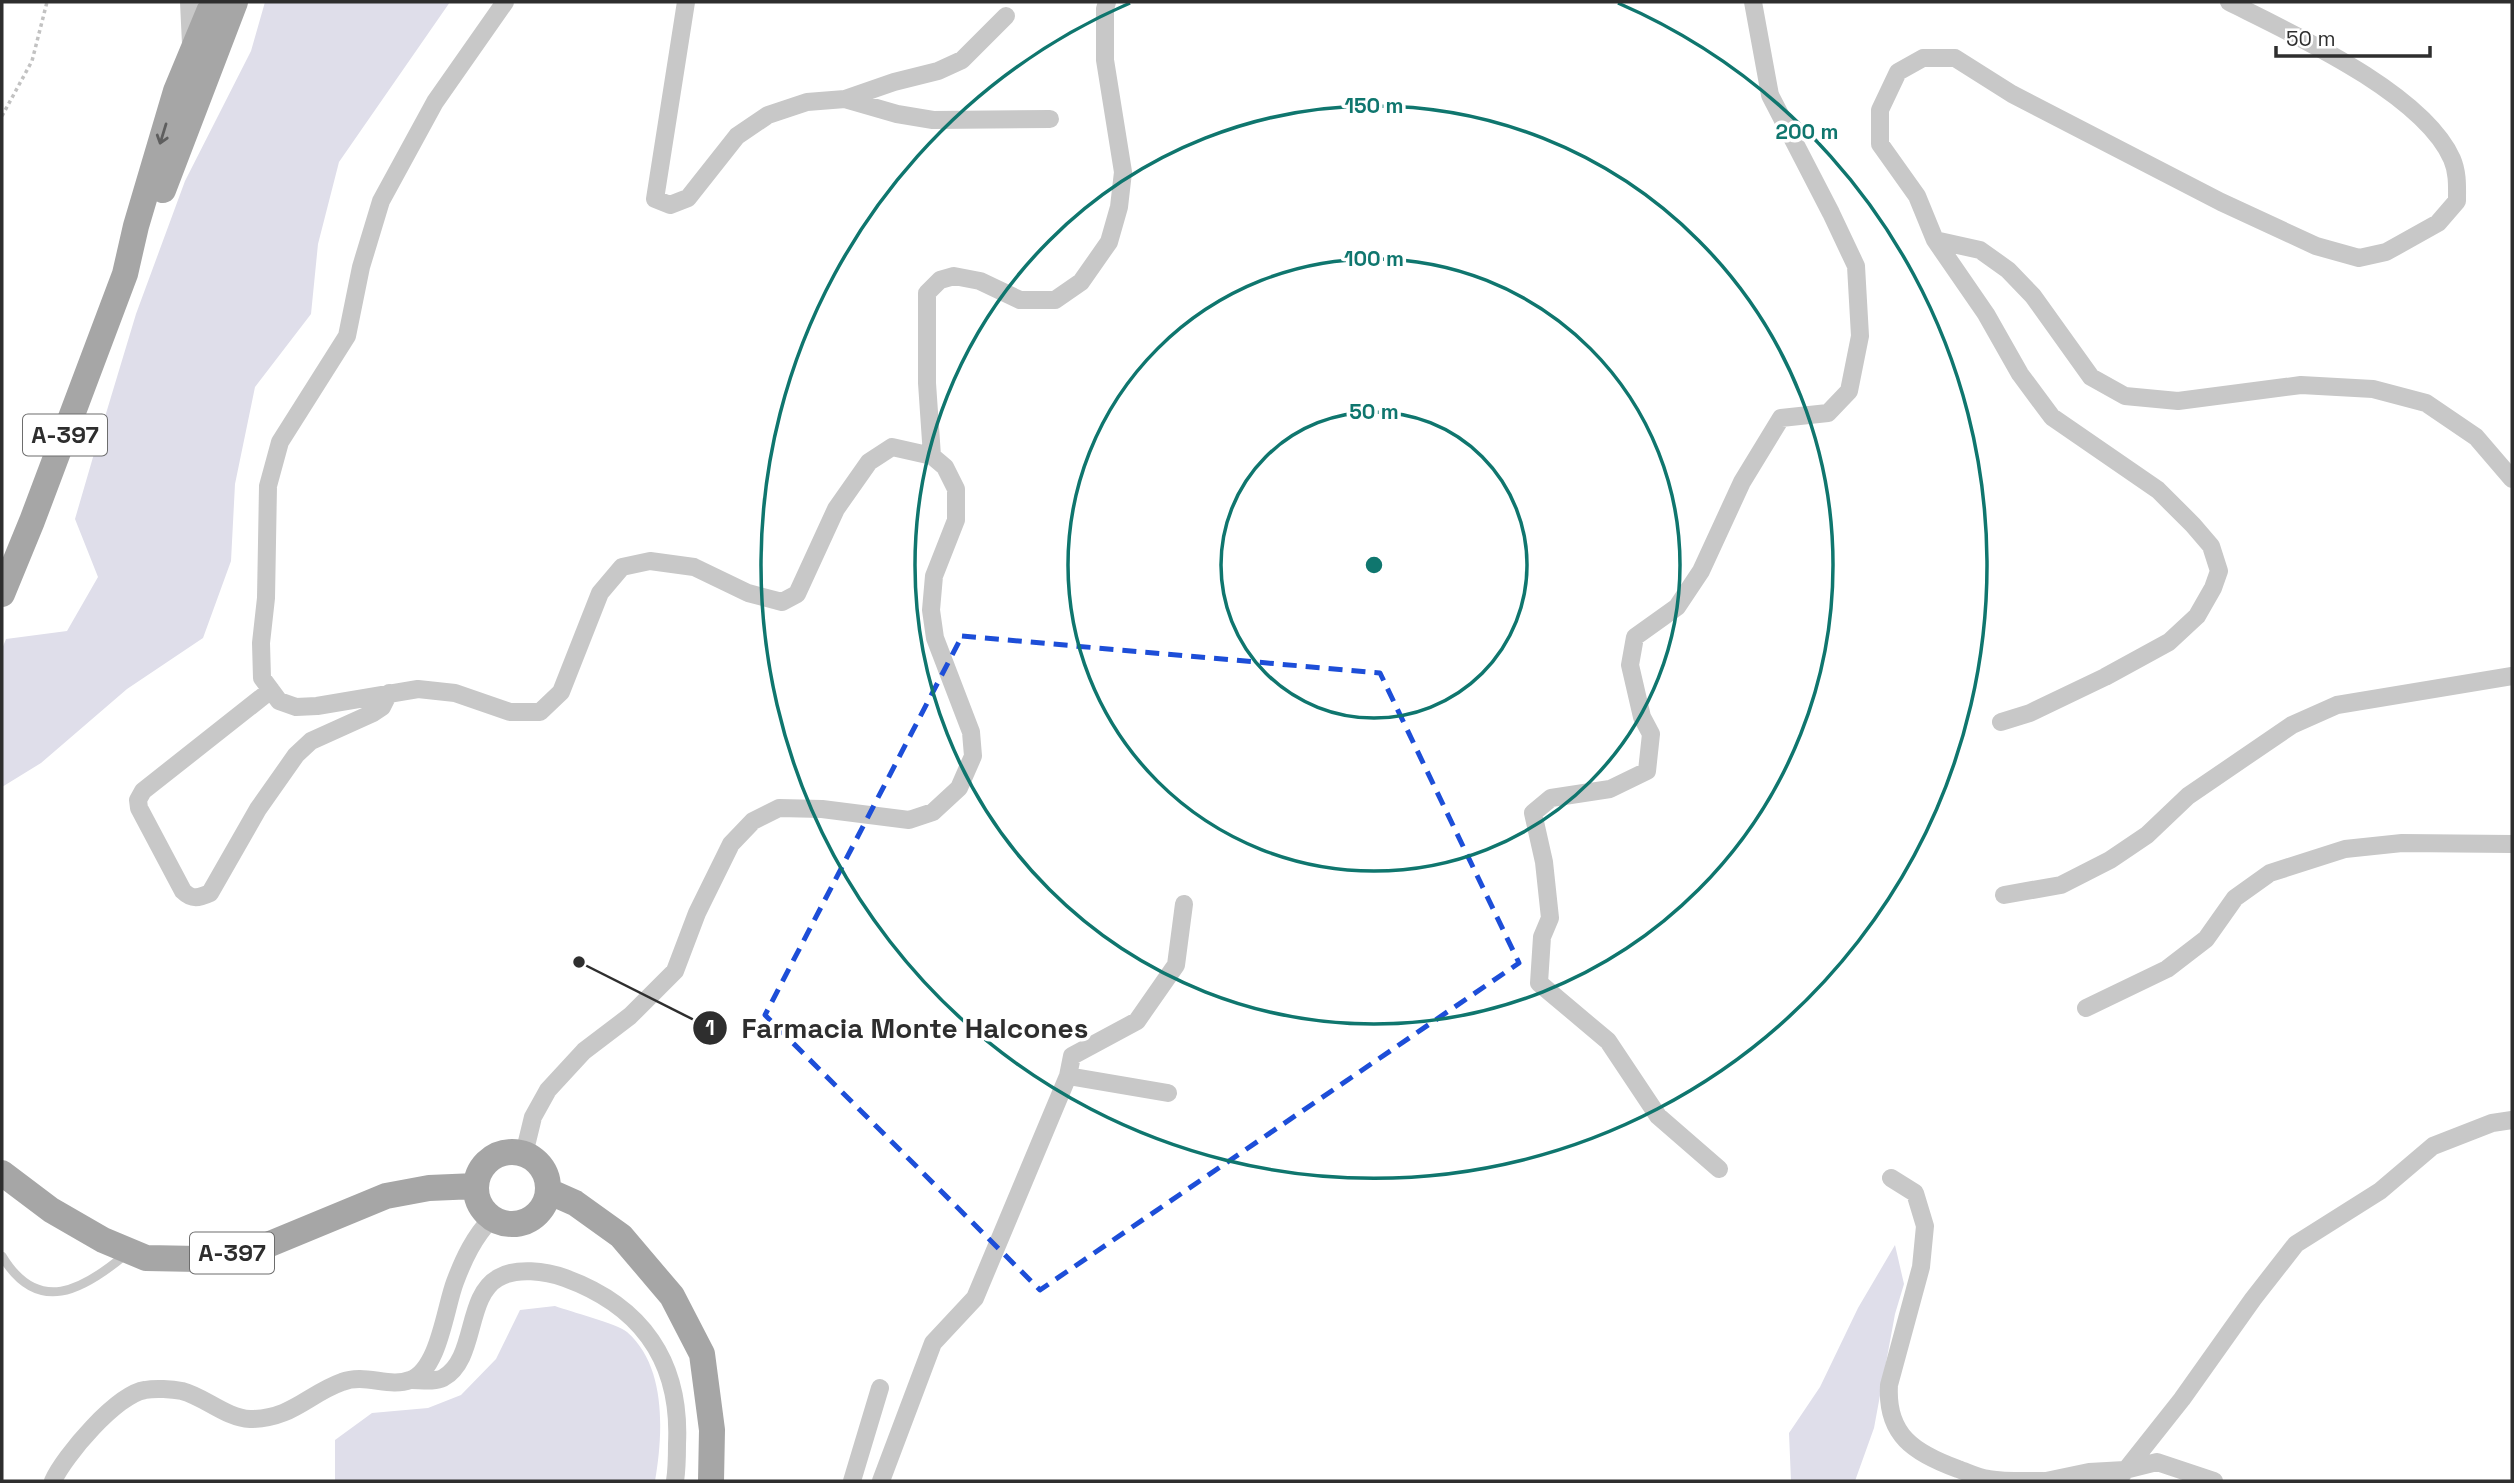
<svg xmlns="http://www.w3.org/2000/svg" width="2514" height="1483" font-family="'Space Grotesk',sans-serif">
	<rect width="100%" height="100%" fill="#fff"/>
	<path fill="#dfdeea" d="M265 2H450L339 162 318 244 311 314 255 387 235 484 231 561 203 638 127 689 41 763 2 787V649L6 639 67 631 98 577 75 519 98 440 136 314 185 181 251 51Z
		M1895 1245 1904 1284 1895 1314 1874 1428 1855 1481H1791L1789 1433 1820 1387 1858 1308Z
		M555 1306C571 1312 616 1323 627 1332 667 1367 663 1434 655 1481H335V1440L372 1413 428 1408 461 1395 496 1359 520 1310Z"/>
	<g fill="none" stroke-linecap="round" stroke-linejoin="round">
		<path stroke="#c2c2c2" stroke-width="3.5" stroke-dasharray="3.5 3.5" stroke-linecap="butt" d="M2 116 32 61 47 2"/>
		<path stroke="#c8c8c8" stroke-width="9" d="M2 1256C38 1316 83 1290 125 1255"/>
		<path stroke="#c8c8c8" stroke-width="18" d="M189 2 191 44
			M505 2 435 102 381 201 361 267 347 336 280 442 268 486 266 598 261 643 262 678 279 701 296 707 317 706 418 689 455 693 510 712H540L561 692 600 593 622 567 650 561 694 567 748 593 782 602 797 594 836 509 869 462 892 447 932 456 945 467 956 489V520L934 576 931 610 935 638 971 732 973 756 959 788 933 812 909 820 822 809 779 808 753 821 731 844 697 913 675 971 630 1016 584 1051 548 1090 533 1117 524 1154
			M686 2 655 199 670 205 688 198 737 136 768 115 807 102 845 99 894 82 938 71 962 60 1006 16
			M845 99 897 114 933 120 1050 119
			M1935 240 1980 250 2008 270 2033 296 2091 377 2125 396 2178 401 2301 385 2373 389 2426 403 2476 437 2512 479
			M932 456 927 383V293L940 280 954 276 980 281 1020 300H1055L1081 282 1109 242 1119 207 1123 172 1105 60V9L1107 2
			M271 690 143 791 138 800 139 808 183 891C192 900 199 898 210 893L258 809 296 755 311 741 373 713 382 707 389 693
			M2001 722 2030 713 2105 677 2169 642 2197 616 2213 588 2219 571 2211 546 2193 525 2158 490 2052 417 2020 374 1986 314 1935 240 1917 196 1880 144V110L1898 72 1923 58H1955L2012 94 2221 202 2316 246 2359 258 2386 252 2438 223 2457 201C2457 187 2458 173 2452 159 2423 93 2293 34 2229 2
			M2004 895 2061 885 2110 860 2147 835 2188 796 2292 725 2337 705 2512 676
			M2086 1008 2167 969 2206 939 2235 898 2270 873 2345 849 2402 843 2512 844
			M1068 1076 1168 1093
			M1719 1169 1658 1116 1608 1041 1539 983 1542 937 1550 918 1544 862 1533 813 1551 798 1610 789 1647 771 1651 734 1642 717 1630 665 1635 637 1677 607 1701 571 1742 482 1781 418 1828 413 1849 391 1860 336 1856 266 1831 213 1770 95 1753 2
			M1891 1178 1915 1193 1925 1226 1921 1267 1889 1385C1886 1435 1914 1453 1958 1469 1967 1472 1978 1478 1989 1479 2006 1482 2025 1481 2043 1481
			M412 1380C421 1380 435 1382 443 1378 477 1359 465 1297 498 1278 516 1267 546 1271 565 1278 642 1306 681 1362 677 1444 677 1456 677 1469 675 1481
			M53 1481C64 1456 117 1394 145 1390 155 1388 172 1389 182 1391 205 1397 226 1418 250 1419 292 1419 308 1394 342 1382 365 1373 389 1388 410 1380 439 1370 445 1308 455 1282 464 1258 474 1237 492 1218
			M852 1481 880 1388
			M881 1481 933 1343 975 1298 1068 1076 1072 1056 1137 1021 1176 965 1184 904
			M2046 1481 2089 1472 2125 1470 2157 1462 2214 1481
			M2117 1481 2182 1399 2253 1299 2296 1244 2380 1191 2433 1146 2492 1123 2512 1120"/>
		<path stroke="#a6a6a6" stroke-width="26" d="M163 190 235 2
			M2 594 32 521 125 274 136 226 176 91 213 2
			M476 1188a36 36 0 1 1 72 0a36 36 0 1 1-72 0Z
			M2 1173 51 1210 103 1240 146 1258 199 1259 265 1246 386 1196 429 1188 476 1186
			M548 1191 575 1203 621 1236 672 1296 702 1354 712 1430 711 1481"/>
	</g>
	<defs><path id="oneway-shaft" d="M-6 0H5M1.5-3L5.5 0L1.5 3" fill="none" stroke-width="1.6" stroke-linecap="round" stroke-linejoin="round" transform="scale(1.75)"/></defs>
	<use stroke="#5e5e5e" href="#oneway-shaft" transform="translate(163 134) rotate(107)"/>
	<path fill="none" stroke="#1d4ed8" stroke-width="5" stroke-dasharray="14 9" stroke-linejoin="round" d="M962 636 1380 673 1519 963 1040 1290 765 1015Z"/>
	<g fill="none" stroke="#0f766e" stroke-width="3.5">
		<circle cx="1374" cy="565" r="153"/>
		<circle cx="1374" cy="565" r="306"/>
		<circle cx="1374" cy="565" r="459"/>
		<path d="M1618 3A613 613 0 1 1 1130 3"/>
	</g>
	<g text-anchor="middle" stroke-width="7" stroke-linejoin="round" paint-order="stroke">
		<g fill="#fff" stroke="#6d6d6d" stroke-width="2">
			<rect x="23" y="414.5" width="84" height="41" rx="5"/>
			<rect x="190" y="1232.5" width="84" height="41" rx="5"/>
		</g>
		<g font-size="24" font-weight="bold" fill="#2e2e2e">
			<text x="65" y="443">A-397</text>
			<text x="232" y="1261">A-397</text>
		</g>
	</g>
	<circle cx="1374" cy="565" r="10" fill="#0f766e" stroke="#fff" stroke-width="3.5"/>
	<g font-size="21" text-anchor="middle" font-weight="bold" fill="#0f766e" stroke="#fff" stroke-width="7" stroke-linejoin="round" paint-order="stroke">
		<text x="1374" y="113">150 m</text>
		<text x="1807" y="139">200 m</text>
		<text x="1374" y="266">100 m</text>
		<text x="1374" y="419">50 m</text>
	</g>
	<path fill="none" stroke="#2e2e2e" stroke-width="2.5" d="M579 962L710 1028"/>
	<g fill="#2e2e2e" stroke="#fff" stroke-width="2.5">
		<circle cx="579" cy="962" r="7"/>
		<circle cx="710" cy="1028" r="18"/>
	</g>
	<g font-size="21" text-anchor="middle" font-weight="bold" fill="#fff">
		<text x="710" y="1035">1</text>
	</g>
	<g font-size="28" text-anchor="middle" font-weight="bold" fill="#2e2e2e" stroke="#fff" stroke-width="7" stroke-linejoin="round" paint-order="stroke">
		<text x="915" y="1038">Farmacia Monte Halcones</text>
	</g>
	<rect width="2514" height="1483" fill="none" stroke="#2e2e2e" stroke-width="7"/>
	<path d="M2276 46v10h154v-10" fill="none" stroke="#2e2e2e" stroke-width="3.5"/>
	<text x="2286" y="46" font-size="21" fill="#2e2e2e" stroke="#ffffff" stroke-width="5" paint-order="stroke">50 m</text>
</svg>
